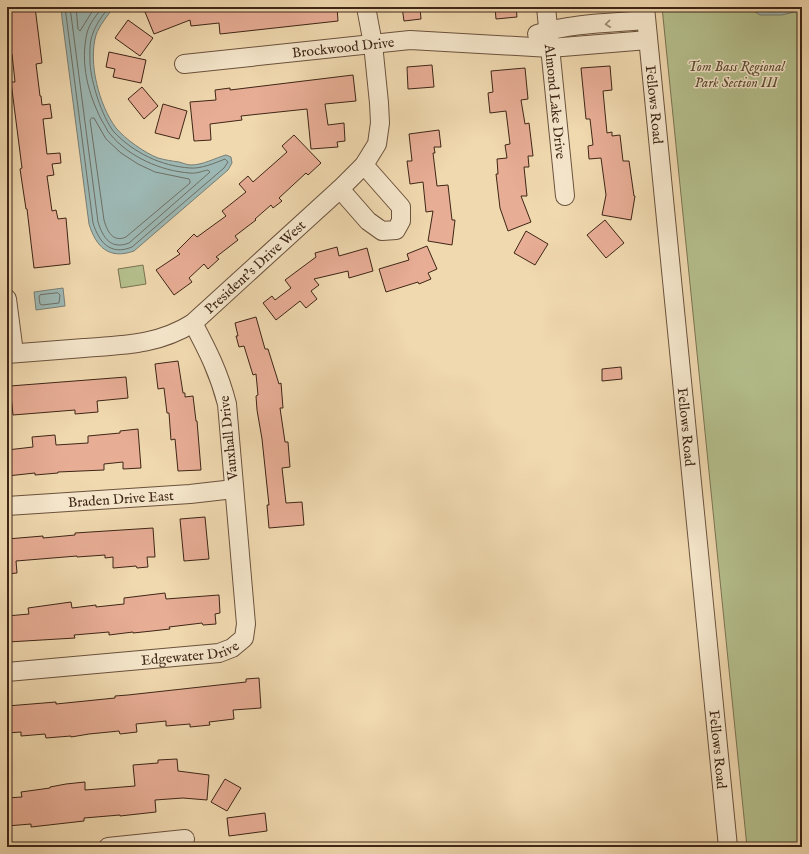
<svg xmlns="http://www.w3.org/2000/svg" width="809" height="854" font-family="'IM FELL English',serif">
	<rect width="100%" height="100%" fill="#f0d8af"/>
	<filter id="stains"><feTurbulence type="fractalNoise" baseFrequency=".005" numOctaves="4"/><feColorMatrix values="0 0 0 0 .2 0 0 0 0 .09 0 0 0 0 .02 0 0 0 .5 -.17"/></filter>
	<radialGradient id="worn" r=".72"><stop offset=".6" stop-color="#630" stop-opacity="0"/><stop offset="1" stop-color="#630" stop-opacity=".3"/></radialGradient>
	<path fill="#b5c08e" stroke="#7a7352" d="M662 7H802V847H747Z
		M143 265 146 284 121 288 118 269Z"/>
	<path fill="#9db8b4" stroke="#777e75" d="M61 7H114C108 15 99 26 96 35 88 63 99 105 116 128 125 139 145 153 158 158 165 160 172 161 179 162 183 163 187 165 191 165 203 165 215 158 226 155L231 157 232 163 228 170 134 251C109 260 96 247 89 224L62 18Z
		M747 7H802V10L782 15H760Z
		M63 288 65 306 36 310 34 292Z"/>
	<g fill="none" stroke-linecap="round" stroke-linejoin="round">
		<path stroke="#6e6f65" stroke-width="1" d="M65 7 93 223C99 242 110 256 132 247L224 168 228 162 225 159C215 163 201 169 190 168 161 166 134 153 114 132 102 117 91 82 90 63 90 54 89 42 93 33 96 24 103 15 109 7
			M70 7 98 222C103 238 111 250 129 243L210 172 208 170C202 171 196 174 190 173 161 171 129 157 110 134 107 131 105 125 102 121 88 94 80 63 87 33 89 24 97 14 103 7
			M76 7 78 29 80 31 95 7
			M755 7C768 15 784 11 798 7
			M92 118H94L106 139 121 153 138 164 155 172 189 179 190 181V183L126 237C113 243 107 231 104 220L90 120Z
			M58 293 60 295 59 303 42 305 40 304 39 297 40 295Z"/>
	</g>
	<path fill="#e7ad95" stroke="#3e2616" d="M7 7H35L42 63 36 64 40 96H41L42 105 50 104 52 118 43 119 47 154 60 153 61 163 52 164 54 175 47 176 52 211 56 210 58 219 66 218 70 264 34 268 27 209H26L20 169 22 168 11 82H15L12 54H7V42H8Z
		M143 7H229L230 9 245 7H337L338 21 220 34 219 23 191 26 190 20 154 34Z
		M402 7H420L421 19 404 21Z
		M495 7H516L517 17 496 19Z
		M128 20 153 38 140 56 115 38Z
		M109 52 146 60 141 83 113 77 115 69 106 67Z
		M432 65 434 87 408 89 407 67Z
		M610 66 612 90 603 91 607 133 612 132V136L620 135 623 161H629L634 196H635L631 220 602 215 606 195 601 158 589 159 588 146 593 145 590 119H586L581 68Z
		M525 68 528 99 521 100 525 124 529 123 533 156H528L529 167H524L527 196H521L531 222 508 231 500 208 496 174H498L497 159 507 158 505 145 510 144 506 111 490 113 488 93 493 92 491 71Z
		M353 75 356 101 325 104 328 125 344 123 345 141 337 142 338 147 311 149 307 109 241 116 242 120 210 124 211 140 194 141 190 102 216 100 215 90 230 88V90Z
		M142 87 158 106 144 119 128 99Z
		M163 104 187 111 179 139 155 133Z
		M439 130 441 147H434L435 153H433L437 186 448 185 452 220H455L452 245 428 241 433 211 426 212 423 182 410 184 407 161H412L409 134Z
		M294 135 321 163 308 175 306 173 279 198 282 201 273 208 271 205 255 219 256 220 235 236 238 240 216 257 219 259 208 269 204 264 189 278 192 282 174 295 156 270 180 254 177 251 194 234 197 237 226 216 222 211 246 192 239 184 248 176 253 182 287 152 282 146Z
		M605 220 624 243 606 258 587 235Z
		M526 231 548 244 535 265 514 253Z
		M427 246 437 269 428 273 431 279 419 284 418 282 386 292 379 269 409 260 407 254Z
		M337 247 339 256 367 248 373 271 349 278 348 271 314 279 319 285 311 291 317 299 306 308 300 301 276 320 263 303 272 296 275 300 291 288 285 280 316 257 315 253Z
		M256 317 265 349H268L279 384 281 383 283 408H280L285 442H288L290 467 282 468 286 503 302 502 304 525 269 528 267 505H269L262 439 257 410 256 396 258 395 256 374 253 375 244 346 239 347 236 336H238L235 323Z
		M178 361 183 393H185V397L193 396 196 421H197L201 470 178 471 175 439 171 440 169 413H167L164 388 158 389 155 364Z
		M621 367 622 379 602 381V369Z
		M126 377 128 398 97 401 98 412 75 414V410L13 415 10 386Z
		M138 429 141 468 123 469V462L104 464V470L58 472V473L35 475V473L7 476V450L33 447 32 437 55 435 56 445 88 443V436L120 433V431Z
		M205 517 209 559 184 561 180 519Z
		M153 528 155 557H147L148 567 137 568 136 566 113 568V557L105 558V555L77 557V556L16 561 17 573 7 574V539L43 536V538L75 535V533Z
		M165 593 166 599 219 595 220 613 215 614 216 624 203 625 202 623 169 627 170 629 152 631 133 633V632L109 635V632L74 635 75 638 8 642 7 616 29 614 28 608 71 602 72 608 96 605V607L124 604V598Z
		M259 678 261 708 233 710 234 719 209 722 210 725 190 727V724L166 726V721L136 724 137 732 120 734 119 731 89 734 71 737V736L46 738 45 734 21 736V732L7 733V706L56 702V704L115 698V696L128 695 246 682V679Z
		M177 759 178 771 209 775 207 800 183 798 155 800 156 812 120 816V815L84 818V821L31 827V824L7 826V798L22 797 21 792 50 788V787L66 784 85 782V790L135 786 133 765 158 763V760Z
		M225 779 241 788 227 811 211 802Z
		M265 813 267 831 229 836 227 818Z"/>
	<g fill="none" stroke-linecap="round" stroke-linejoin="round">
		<defs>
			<g id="minor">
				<path id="s1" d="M546 7 565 196"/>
				<path id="s2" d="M645 7 728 847"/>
				<path d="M537 34C572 23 610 23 646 20"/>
				<path id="s3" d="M184 64 410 40 550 48 648 40"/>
				<path d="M340 189 368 221 382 231 396 230 401 221V207L364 165"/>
				<path d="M7 299 14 353"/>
				<path id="s4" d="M7 354C33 352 58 350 84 348 124 345 158 345 193 323L340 189 364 165 377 144 380 123 379 103 373 44 366 7"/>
				<path id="s5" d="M7 506 190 494 234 489"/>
				<path id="s6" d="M7 672 219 653 232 648 244 638 246 624 227 404C219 373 208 351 193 323"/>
				<path d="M108 847 185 839"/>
			</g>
		</defs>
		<use href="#minor" stroke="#6a523c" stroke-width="20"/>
		<use href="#minor" stroke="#f5e6cb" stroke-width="18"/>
	</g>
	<defs><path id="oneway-chevron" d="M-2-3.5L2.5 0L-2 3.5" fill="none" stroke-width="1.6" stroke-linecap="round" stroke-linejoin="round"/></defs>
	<use stroke="#9a8670" href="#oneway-chevron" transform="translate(608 24) rotate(174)"/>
	<g text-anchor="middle" stroke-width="3" stroke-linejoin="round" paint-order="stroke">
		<g font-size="14" fill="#3e2616" stroke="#f5e6cb">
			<text dy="5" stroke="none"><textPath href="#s3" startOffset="160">Brockwood Drive</textPath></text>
			<text dy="5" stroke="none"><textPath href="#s1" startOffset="95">Almond Lake Drive</textPath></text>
			<text dy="5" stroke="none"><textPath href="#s2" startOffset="98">Fellows Road</textPath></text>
			<text dy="5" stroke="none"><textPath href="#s4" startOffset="274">President's Drive West</textPath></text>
			<text dy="5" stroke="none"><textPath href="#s2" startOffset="422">Fellows Road</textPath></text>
			<text transform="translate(228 438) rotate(-96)" y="5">Vauxhall Drive</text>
			<text dy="5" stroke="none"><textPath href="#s5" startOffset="114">Braden Drive East</textPath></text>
			<text dy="5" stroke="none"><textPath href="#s6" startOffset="184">Edgewater Drive</textPath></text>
			<text dy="5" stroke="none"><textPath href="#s2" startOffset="746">Fellows Road</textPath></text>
		</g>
		<g font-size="14" font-style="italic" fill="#5c4c34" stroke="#f5e6cb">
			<text x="736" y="71">Tom Bass Regional<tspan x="736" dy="16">Park Section III</tspan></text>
		</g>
	</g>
	<rect width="809" height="854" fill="none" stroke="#f0d8af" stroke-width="24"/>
	<rect x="8" y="8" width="793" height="838" fill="none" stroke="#3e2616" stroke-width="2"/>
	<rect x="12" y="12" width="785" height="830" fill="none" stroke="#3e2616"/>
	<rect width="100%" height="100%" filter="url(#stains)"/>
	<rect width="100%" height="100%" fill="url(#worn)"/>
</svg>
